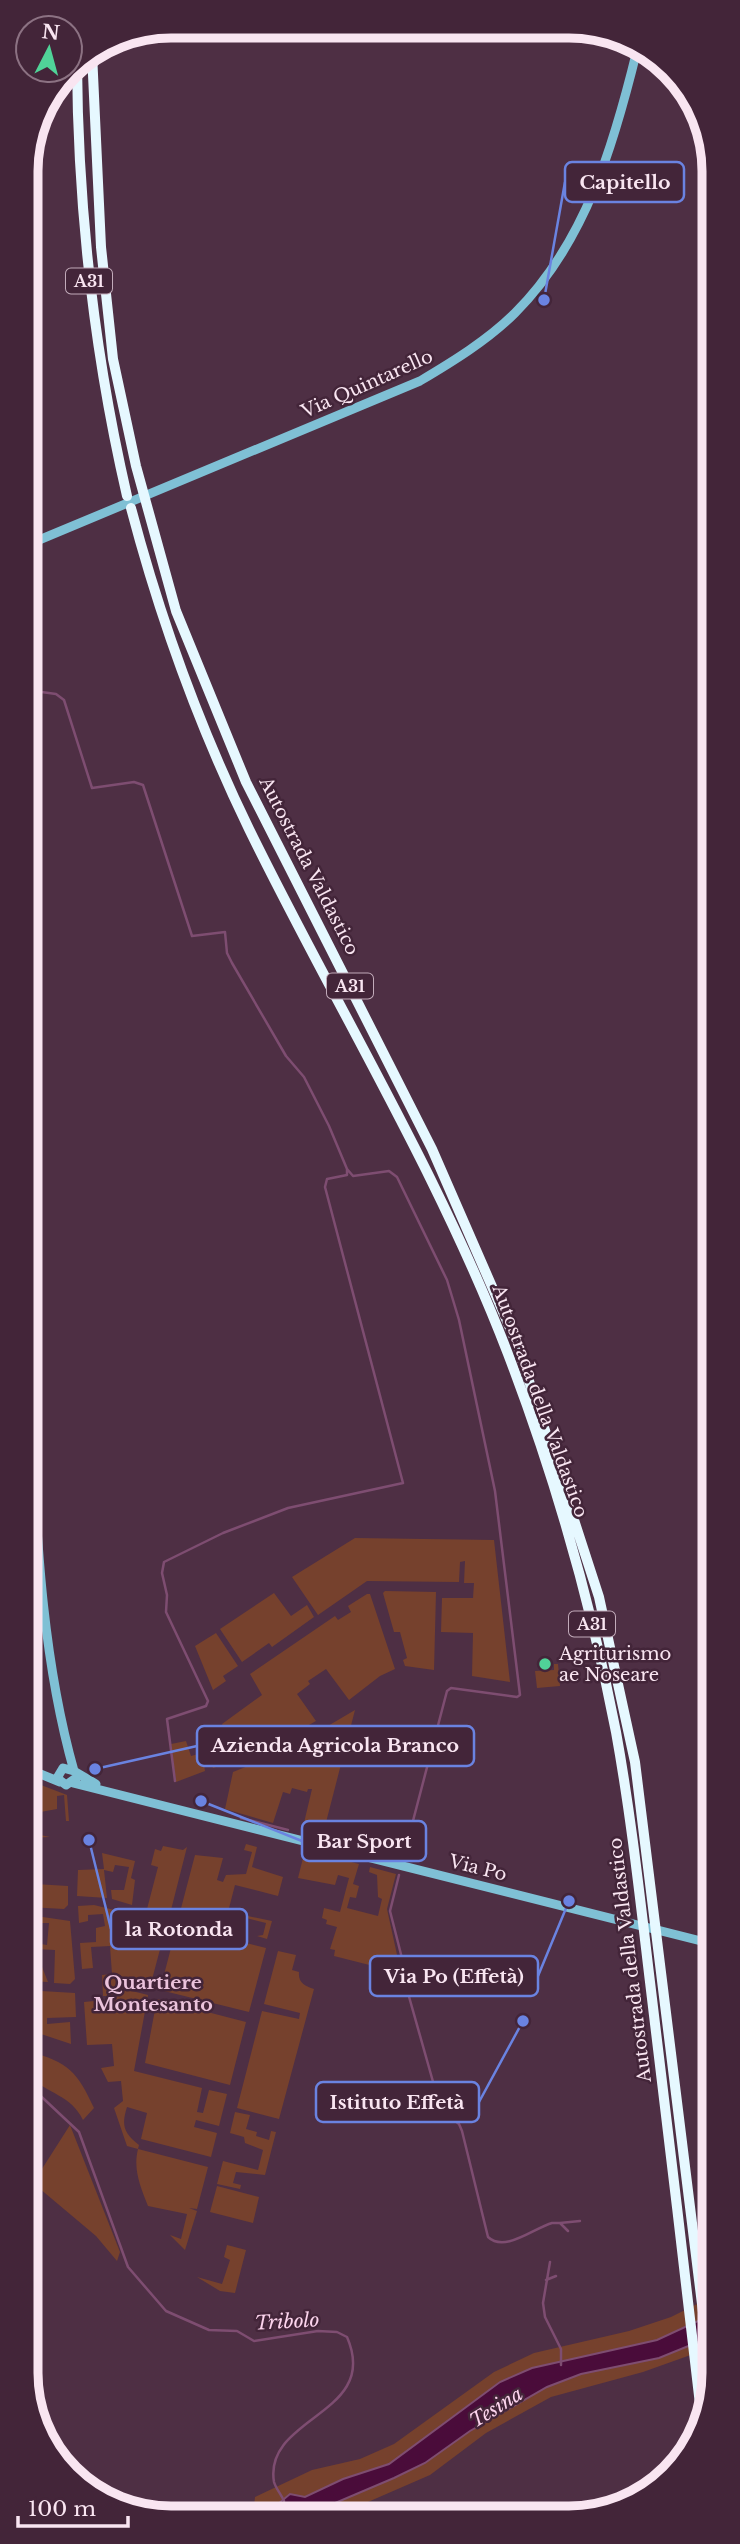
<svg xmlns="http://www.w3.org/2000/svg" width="740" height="2544" font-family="'Libre Baskerville',serif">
	<rect width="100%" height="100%" fill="#4e2f44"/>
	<path fill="#76412d" d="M355 1538 494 1540 510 1682 472 1676 473 1633 441 1632 442 1598H473L474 1583H464L465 1561 460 1562 459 1582 367 1581 318 1615 292 1577Z
		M385 1591 436 1592 434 1670 405 1666 403 1660 407 1658 400 1632H394L383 1593Z
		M274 1593 291 1616 307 1605 314 1617 272 1647 269 1643 242 1662 220 1629Z
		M367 1594H370L395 1669 380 1676 349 1700 326 1669 308 1681 310 1684 297 1694 316 1721 291 1735 287 1731 247 1749 248 1755 235 1761 222 1724 262 1695 250 1674 335 1616 338 1620 351 1612 348 1606Z
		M216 1633 238 1666 223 1676 226 1681 213 1690 195 1646Z
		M554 1664H558L560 1686 537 1688 535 1671 554 1670Z
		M355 1710 323 1834 303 1827 312 1789H308L307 1792 292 1788 290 1794 283 1792 273 1823 225 1809 233 1772 287 1750Z
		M186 1741 191 1756 202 1753 205 1771 176 1782 171 1744Z
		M222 1745 229 1763 213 1768 205 1751Z
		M28 1780 67 1795 69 1821H66L64 1795 57 1796V1809L35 1813 36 1834 50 1837 28 1838Z
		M246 1844 257 1847 252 1867 283 1877 278 1896 235 1885 228 1912 272 1921 267 1939 257 1936 263 1935 266 1923 246 1918 245 1922 234 1919V1930L179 1916 195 1855 223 1858 217 1880 223 1882 226 1875 246 1874 252 1852 244 1850Z
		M163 1846 183 1850 187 1847 170 1914 147 1909 158 1867 151 1865 155 1849 161 1851Z
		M305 1850 359 1864 353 1884 359 1886 356 1898 350 1897 347 1908 378 1916 382 1899 378 1897 377 1875 369 1872 370 1867 396 1874 387 1909 401 1973 334 1956 335 1950 330 1949 337 1927 326 1924 327 1920 322 1918 324 1908 340 1912 349 1878 338 1875 335 1885 298 1878Z
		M102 1853 135 1861 131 1878 135 1880 132 1905 112 1899 111 1890H124L129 1867 115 1865 113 1872 104 1870 107 1898 77 1896 78 1870 104 1869Z
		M28 1875 35 1876V1884L68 1886V1905L64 1909 28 1907Z
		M94 1905 167 1923 150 1987 130 1982 128 1990 148 1995 134 2071 202 2088 197 2112 203 2113 209 2090 227 2094 219 2126 196 2120 194 2127 217 2133 211 2157 141 2139 147 2113 127 2107C121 2126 124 2133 139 2145L138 2149 208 2167 197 2209 189 2208 197 2211 185 2250 170 2235 181 2239 187 2214 148 2206C140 2186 133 2169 138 2149L127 2146 114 2108 123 2101 121 2081 108 2082 101 2068 114 2066 112 2044 87 2045 84 2002 94 2001V2010L111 2009 110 1996H103L102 1975 112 1974 110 1946 91 1947 93 1968 82 1969 80 1943 96 1942V1928L105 1926 103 1914 88 1915V1921L79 1923 78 1906Z
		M36 1916 70 1921 75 1979 70 1984 54 1983 55 1950 35 1949 48 1982 29 1981 28 1942 47 1945 49 1923H36Z
		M177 1925 266 1948 249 2012 160 1990Z
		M278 1951 296 1955 292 1970 299 1972C298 1983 305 1986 314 1989L279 2119 237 2108 262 2011 299 2019 300 2013 264 2004Z
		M41 1991 75 1993 76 2017 47 2018V2024L70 2022 71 2044 29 2030V1997H40Z
		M157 1999 246 2022 230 2085 145 2063Z
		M29 2052C68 2061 78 2073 94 2108L83 2120C71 2095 48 2094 29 2076Z
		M235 2112 250 2115 246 2129 257 2132 256 2136 269 2140 271 2131 276 2132 265 2175 236 2172 233 2183 241 2185 240 2189 217 2184 223 2161 258 2170 263 2150 245 2143 244 2137 230 2133Z
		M70 2125 120 2252 117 2261 96 2236 33 2183Z
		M217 2186 259 2197 253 2223 210 2212Z
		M227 2245 246 2250 235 2293 220 2291 197 2277 222 2284 230 2260 224 2257Z
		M713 2296V2347L643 2372 551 2397 486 2433 430 2475 338 2515H253L255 2497 312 2470 360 2459 394 2444 494 2372 534 2353 629 2331 671 2317Z"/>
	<path fill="#4a0c3a" stroke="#7e4d71" stroke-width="2" d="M713 2314V2336L659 2358 581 2374 547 2387 470 2431 425 2463 394 2478 307 2515H270L272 2509 290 2494 305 2497 343 2479 389 2464 500 2382 532 2368 657 2340Z"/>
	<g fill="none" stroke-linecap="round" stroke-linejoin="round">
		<path stroke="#7e4d71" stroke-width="2.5" d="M27 690 56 694 64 700 92 788 134 782 143 785 192 936 225 932 227 953 232 963 286 1056 304 1077 329 1126 347 1169 353 1176 389 1171 397 1177 447 1280 459 1320 495 1491 520 1695 517 1697 451 1688 447 1691 403 1859 307 1835
			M175 1781 167 1719 206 1706 208 1701 166 1612 167 1595 162 1573 164 1562 223 1533 288 1508 403 1483 325 1187 327 1179 347 1175V1169
			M241 1818 288 1830
			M399 1875 390 1911 406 1974
			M406 1986 441 2110 459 2124 462 2131 488 2237C505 2253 534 2228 552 2223H560L568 2231
			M29 2085 79 2132 128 2267 166 2311 209 2330 237 2331 254 2341 318 2331 337 2332 347 2337C381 2415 263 2416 274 2482 276 2489 281 2494 284 2501
			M560 2223 580 2221
			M550 2262 543 2303 545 2317 561 2349V2365
			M546 2280 556 2276"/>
		<path stroke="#7fc0d5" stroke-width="9" d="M27 545 420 381C452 362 488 340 515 313 586 242 614 144 637 50
			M28 1376C36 1507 38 1644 74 1771L96 1784
			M28 1769 60 1782
			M74 1771 63 1768 57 1778 66 1785 76 1778
			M73 1783 713 1944"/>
		<path stroke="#e6f8ff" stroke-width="10" d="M92 53 101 247 113 359 136 466 176 611 246 782 432 1149 517 1344 599 1597 635 1762 712 2385
			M77 63C78 210 94 353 127 496
			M131 508C160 618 199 726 249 829 335 1005 438 1171 508 1354 555 1477 591 1603 616 1732 631 1815 640 1898 650 1982 668 2126 684 2269 701 2413"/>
	</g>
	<circle fill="#50d398" stroke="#432539" stroke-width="2.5" cx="545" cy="1664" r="7"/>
	<g text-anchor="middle" stroke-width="5" stroke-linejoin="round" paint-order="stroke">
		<g fill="#432539" stroke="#c2abba" stroke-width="2">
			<rect x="66" y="268.5" width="46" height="25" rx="5"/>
			<rect x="327" y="973.5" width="46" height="25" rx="5"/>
			<rect x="569" y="1611.5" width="46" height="25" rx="5"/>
		</g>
		<g font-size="16" font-weight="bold" fill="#f9e5f1">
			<text x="89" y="287">A31</text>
			<text x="350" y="992">A31</text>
			<text x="592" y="1630">A31</text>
		</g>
		<g font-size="18" fill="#f9e5f1" stroke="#432539">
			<text transform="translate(367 384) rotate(-24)" y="6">Via Quintarello</text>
			<text transform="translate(309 866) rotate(63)" y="6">Autostrada Valdastico</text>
			<text transform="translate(540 1401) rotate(70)" y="6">Autostrada della Valdastico</text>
			<text transform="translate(478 1868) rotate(14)" y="6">Via Po</text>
			<text transform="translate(630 1960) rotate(-97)" y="6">Autostrada della Valdastico</text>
		</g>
		<g font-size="18" fill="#f9e5f1" stroke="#432539" text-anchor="start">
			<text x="559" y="1660">Agriturismo<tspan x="559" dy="21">ae Noseare</tspan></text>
		</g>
		<g font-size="19" font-weight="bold" fill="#ebc3dc" stroke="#432539">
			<text x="153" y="1989">Quartiere<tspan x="153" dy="22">Montesanto</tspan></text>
		</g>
		<g font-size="19" font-style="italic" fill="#fcd4ed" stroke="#432539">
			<text transform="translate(287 2321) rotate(-3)" y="7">Tribolo</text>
			<text transform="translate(496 2407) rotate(-32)" y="7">Tesina</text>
		</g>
	</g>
	<path d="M0 0H740V2544H0ZM171 38H569A133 133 0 0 1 702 171V2373A133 133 0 0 1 569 2506H171A133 133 0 0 1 38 2373V171A133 133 0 0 1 171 38Z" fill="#432539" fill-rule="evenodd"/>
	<path fill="none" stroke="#f9e5f1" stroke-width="9" d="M171 38H569A133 133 0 0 1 702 171V2373A133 133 0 0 1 569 2506H171A133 133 0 0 1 38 2373V171A133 133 0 0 1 171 38Z"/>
	<path fill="none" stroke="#6a83e1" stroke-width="2.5" d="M544 300L565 182M95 1769L197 1746M201 1801L302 1841M89 1840L111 1929M569 1901L538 1976M523 2021L479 2102"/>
	<g fill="#6a83e1" stroke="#432539" stroke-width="2.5">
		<circle cx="544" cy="300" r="7"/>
		<circle cx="95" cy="1769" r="7"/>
		<circle cx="201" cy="1801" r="7"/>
		<circle cx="89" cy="1840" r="7"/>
		<circle cx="569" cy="1901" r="7"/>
		<circle cx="523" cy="2021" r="7"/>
	</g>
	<g fill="#432539" stroke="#6a83e1" stroke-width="2.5">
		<rect x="565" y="162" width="119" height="40" rx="7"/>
		<rect x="197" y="1726" width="277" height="40" rx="7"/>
		<rect x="302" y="1821" width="124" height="40" rx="7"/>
		<rect x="111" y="1909" width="136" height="40" rx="7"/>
		<rect x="370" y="1956" width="168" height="40" rx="7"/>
		<rect x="316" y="2082" width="163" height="40" rx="7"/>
	</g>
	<g font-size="19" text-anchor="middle" font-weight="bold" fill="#f9e5f1">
		<text x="625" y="189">Capitello</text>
		<text x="335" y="1752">Azienda Agricola Branco</text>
		<text x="364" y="1848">Bar Sport</text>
		<text x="179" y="1936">la Rotonda</text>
		<text x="454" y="1983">Via Po (Effetà)</text>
		<text x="397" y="2109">Istituto Effetà</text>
	</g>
	<g transform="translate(49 49) rotate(6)"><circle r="33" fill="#432539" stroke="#8c7283" stroke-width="2"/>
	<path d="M0-5L12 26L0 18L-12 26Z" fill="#50d398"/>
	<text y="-10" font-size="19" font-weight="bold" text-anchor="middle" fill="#f9e5f1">N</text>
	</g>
	<path d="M18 2516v10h110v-10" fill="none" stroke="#f9e5f1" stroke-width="3.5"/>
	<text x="28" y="2516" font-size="21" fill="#f9e5f1" stroke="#432539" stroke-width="5" paint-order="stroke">100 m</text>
</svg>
